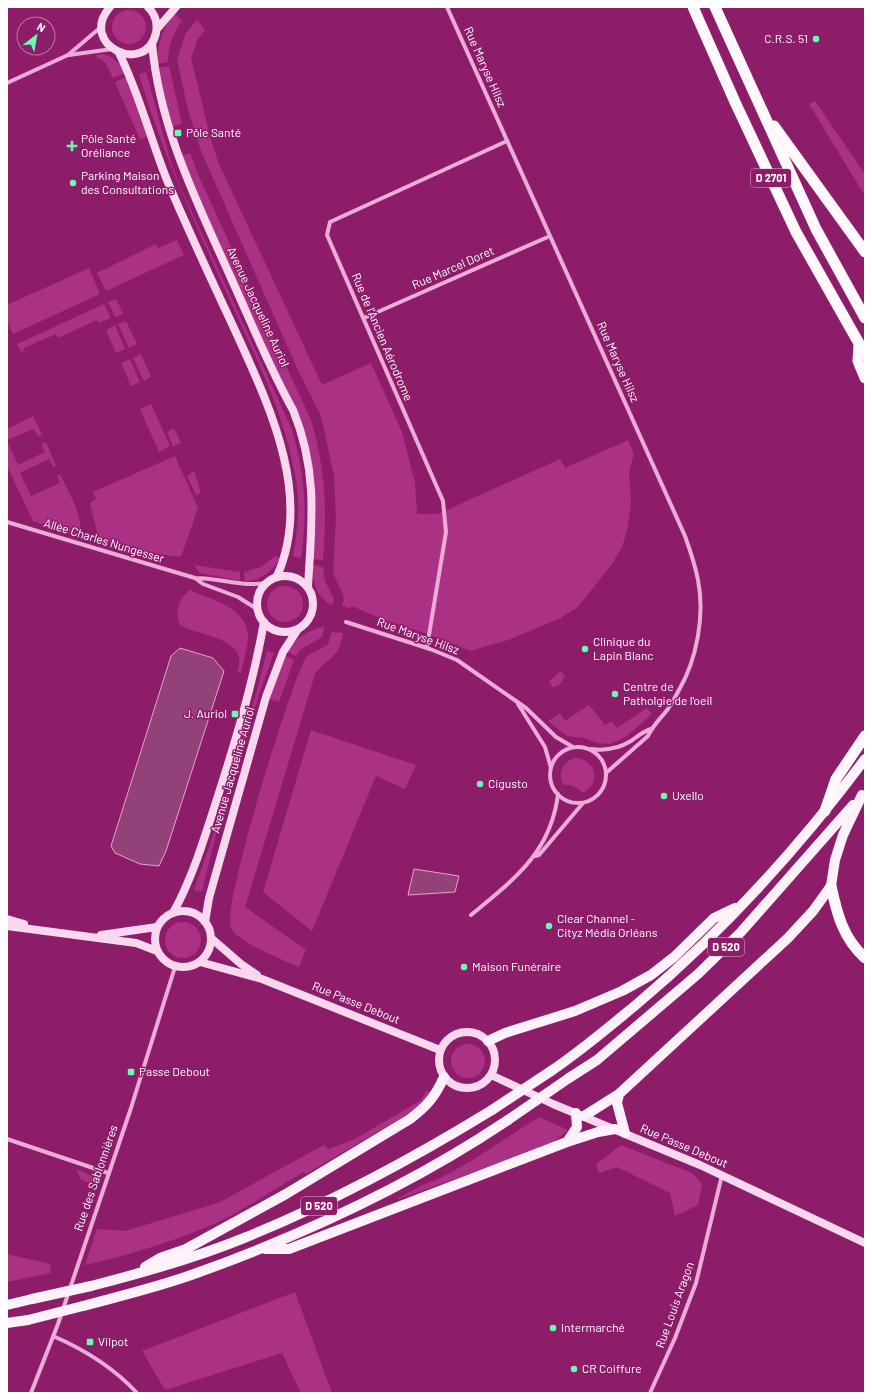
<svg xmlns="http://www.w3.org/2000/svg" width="872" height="1400" font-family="Barlow,sans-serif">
	<rect width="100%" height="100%" fill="#8d1d69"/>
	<path fill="#ab3185" d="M112 27a17 17 0 1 1 34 0a17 17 0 1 1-34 0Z
		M175 14 182 21C173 32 168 48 168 62L158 64C156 47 163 26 175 14Z
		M197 20 205 30 198 39 191 58 211 140 219 164 322 385 371 363 402 432 415 483 417 514H438L560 459 565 468 628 440 634 454 629 472 631 503 627 531 622 547 612 564 578 607 559 619 508 640 470 651C431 632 390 625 352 606L350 609 342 605C348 593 335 584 333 571L336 518 334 476 321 416 297 368 201 151 188 110 177 59 186 33Z
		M103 54C115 57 119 63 125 73L113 78C109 70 106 60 97 58L96 55Z
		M169 66 182 124 171 127 158 68Z
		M146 72 169 156 179 184 291 427C305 471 308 513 301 558L293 556C297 533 300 510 297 487 287 414 251 348 222 283 191 214 160 147 139 74Z
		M127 77 148 136 140 139 115 82Z
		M815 101 865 174V196L809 104Z
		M190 153 199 177 311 420C326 472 327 507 323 560L313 559 316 517 313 471 279 378 181 156Z
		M177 240 184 255 106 291 97 273 156 244 158 248Z
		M89 268 100 294 13 334 7 322V305Z
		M116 299 123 314 115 317 108 302Z
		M104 304 111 318 99 323 97 320 58 338 56 334 24 348V351L21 352 17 344Z
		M126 321 137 344 129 348 118 324Z
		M115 325 125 349 116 353 106 330Z
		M141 354 151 377 144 381 133 358Z
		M130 359 140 382 131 386 121 363Z
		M151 404 170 446 159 452 140 409Z
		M33 416 42 434 38 437 34 429 7 440V429Z
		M174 428 181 443 173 447 167 432Z
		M7 441 18 465 45 452 41 444 46 442 56 466 53 467 49 459 20 473 31 496 60 483 57 475 60 474C66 487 86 521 79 534L75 535 33 521 7 466Z
		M175 456 198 508 181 557 134 551 99 540 90 504 91 502 96 499 93 492Z
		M194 471 201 493 196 495 187 476Z
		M275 556 280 558C273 571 260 581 245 581L244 572 261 567Z
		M194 565 240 572V581L200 573Z
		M313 565 323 567 325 581 334 599 332 605C316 597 312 581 313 565Z
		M267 604a18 18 0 1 1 36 0a18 18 0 1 1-36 0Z
		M190 590C212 600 250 608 248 639 247 650 243 662 241 673L237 672C251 637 199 637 180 625 175 612 178 599 190 590Z
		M324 627 322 637 300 650 296 656 287 652C296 638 307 630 324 627Z
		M332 632 343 633C340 658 328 657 315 674L245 907 306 950 299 967C284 960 237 942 231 928 221 907 289 691 304 661 309 651 321 651 328 644Z
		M267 651 274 653 261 688 214 842 202 892 194 890 211 842 258 687Z
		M286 656 294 660 279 702 269 699Z
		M560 671 565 676C562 682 560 686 553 687L549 682Z
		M589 705 605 725 612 721 617 728 647 708 652 714 627 736 610 744 598 743 584 738 567 736 548 721 560 713 565 721Z
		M311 730 416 765 405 789 376 776 312 931 263 892Z
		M575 758C596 759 602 783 583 793 577 787 570 784 563 785 558 772 562 762 575 758Z
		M165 940a18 18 0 1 1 36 0a18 18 0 1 1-36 0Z
		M451 1061a17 17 0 1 1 34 0a17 17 0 1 1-34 0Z
		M427 1091 431 1092 422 1103 408 1114 306 1174 303 1172C270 1192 236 1216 199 1230 163 1245 124 1256 85 1265L97 1229 125 1231 218 1203 324 1145 328 1149 353 1140 420 1101Z
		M539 1117 568 1130 553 1143 399 1199 398 1198 431 1181 433 1182 471 1161Z
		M621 1145 692 1173 702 1184 698 1205 675 1216 670 1193 617 1167 599 1173 596 1164Z
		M76 1169 96 1178 95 1185 81 1180Z
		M7 1254 50 1264 51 1273 7 1282Z
		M295 1292 332 1393H301L282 1353 165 1390 142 1351Z"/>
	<path fill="#924277" stroke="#ef9ed6" d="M180 648 213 658 224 671 166 851 159 866 140 864 115 853 111 846 171 656Z
		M414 869 459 876 455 892 408 895Z"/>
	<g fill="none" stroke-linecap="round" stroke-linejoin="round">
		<path stroke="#edabd8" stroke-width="4" d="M447 7 685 536C690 550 695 564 698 580 705 615 697 659 679 690 676 696 672 703 668 709 661 718 653 725 648 736L606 773
			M69 55 112 49
			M7 83 68 55 101 27
			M364 318 550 236
			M7 522 195 578C220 578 240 587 265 583
			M195 578 203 584 238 597 257 609
			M346 622 430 649 457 660 526 708 556 737 573 747
			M427 647 446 532 443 501 327 235 330 222 507 141
			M518 704 545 747 551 768
			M550 775a28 28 0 1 1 56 0a28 28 0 1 1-56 0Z
			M591 749C606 751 618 749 631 741 638 736 642 732 651 729
			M535 856 539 855 583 803
			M471 915C513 880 551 853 558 794
			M7 1139 108 1173
			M53 1336C83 1349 115 1369 137 1393
			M31 1393 58 1324 131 1108 175 967
			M650 1393 675 1338 696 1283 722 1175"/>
		<path stroke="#f9d7ee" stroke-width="8" d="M110 7C77 45 146 77 156 33 158 23 155 14 148 7
			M157 29 176 7
			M152 43C159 127 197 202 231 278 251 322 269 367 293 410 318 471 312 522 308 586
			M119 53C140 95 151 142 169 185 189 232 211 279 233 326 267 401 314 494 277 576
			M257 604a28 28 0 1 1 56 0a28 28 0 1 1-56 0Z
			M155 939a28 28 0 1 1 56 0a28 28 0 1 1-56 0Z
			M173 913C192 879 204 839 216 802 235 743 253 684 264 622
			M7 919 24 924
			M205 922 209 898 266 697 283 652 298 629
			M7 926 136 943 157 951
			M101 935 157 927
			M211 938 241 964 257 975
			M200 962 262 979 440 1050
			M439 1060a28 28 0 1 1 56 0a28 28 0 1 1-56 0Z
			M491 1075 553 1104 700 1165 865 1243"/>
		<path stroke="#fff1fa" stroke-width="10" d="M488 1041 505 1033 575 1011 622 991 651 975 674 957 714 918 735 908
			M551 1071C581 1051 609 1027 637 1004 722 932 798 849 865 759
			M569 1078 597 1060 698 974 741 932 853 805
			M584 1116 619 1094
			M625 1133 617 1103 619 1094 788 938 813 911 831 886 835 860 843 835 862 795
			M567 1142 577 1127 576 1113
			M265 1249H289L567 1142 598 1132 615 1129
			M145 1267 160 1258 186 1249 286 1194 410 1119C427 1106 435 1097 444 1077
			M91 1286C142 1273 195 1258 244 1238 331 1203 412 1159 492 1110
			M7 1305 32 1299
			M83 1306C120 1296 158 1287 194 1274 303 1235 411 1185 508 1120
			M7 1323 28 1320"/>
		<path stroke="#fff8fc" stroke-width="11" d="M693 7 735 102 796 232 865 354
			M715 7 816 229 865 318
			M774 126 865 252
			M859 344 858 361 865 378
			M825 811 836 779 865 736
			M831 886C837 914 843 938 865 958"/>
		<path stroke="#fff1fa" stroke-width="10" d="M492 1110 551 1071
			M508 1120 569 1078
			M32 1299 91 1286
			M28 1320 83 1306"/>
	</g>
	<g fill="#69fcaf" stroke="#8d1d69" stroke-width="1.5">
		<circle cx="816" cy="39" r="4"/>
		<rect x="174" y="129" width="8" height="8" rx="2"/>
		<path d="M70 140h4v4h4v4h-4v4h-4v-4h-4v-4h4z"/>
		<circle cx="73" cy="183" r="4"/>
		<circle cx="585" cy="649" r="4"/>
		<circle cx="615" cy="694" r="4"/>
		<rect x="231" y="710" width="8" height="8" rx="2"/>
		<circle cx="480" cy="784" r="4"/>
		<circle cx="664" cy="796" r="4"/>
		<circle cx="549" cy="926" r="4"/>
		<circle cx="464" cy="967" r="4"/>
		<rect x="127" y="1068" width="8" height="8" rx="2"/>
		<circle cx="553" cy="1328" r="4"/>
		<rect x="86" y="1338" width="8" height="8" rx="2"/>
		<circle cx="574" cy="1369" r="4"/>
	</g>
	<g text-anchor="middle" stroke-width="3" stroke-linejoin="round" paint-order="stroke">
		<g fill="#8d1d69" stroke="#ddbbd2" stroke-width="1">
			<rect x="751" y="169" width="40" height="18" rx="3"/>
			<rect x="708" y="938" width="36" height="18" rx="3"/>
			<rect x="301" y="1197" width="36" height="18" rx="3"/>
		</g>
		<g font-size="11" font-weight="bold" fill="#fff">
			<text x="771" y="182">D 2701</text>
			<text x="726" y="951">D 520</text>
			<text x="319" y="1210">D 520</text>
		</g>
		<g font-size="12" fill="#fff" stroke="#8d1d69" text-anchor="start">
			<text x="808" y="43" text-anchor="end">C.R.S. 51</text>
			<text x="186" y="137">Pôle Santé</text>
			<text x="81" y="143">Pôle Santé<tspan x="81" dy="14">Oréliance</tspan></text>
			<text x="81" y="180">Parking Maison<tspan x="81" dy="14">des Consultations</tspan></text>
			<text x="593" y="646">Clinique du<tspan x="593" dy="14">Lapin Blanc</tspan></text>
			<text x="623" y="691">Centre de<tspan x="623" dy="14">Patholgie de l'oeil</tspan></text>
			<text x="227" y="718" text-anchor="end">J. Auriol</text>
			<text x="488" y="788">Cigusto</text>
			<text x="672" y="800">Uxello</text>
			<text x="557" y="923">Clear Channel -<tspan x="557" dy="14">Cityz Média Orléans</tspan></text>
			<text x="472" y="971">Maison Funéraire</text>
			<text x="139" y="1076">Passe Debout</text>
			<text x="561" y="1332">Intermarché</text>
			<text x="98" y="1346">Vilpot</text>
			<text x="582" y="1373">CR Coiffure</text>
		</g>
		<g font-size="12" fill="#fff" stroke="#8d1d69">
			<text transform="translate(485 67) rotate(66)" y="4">Rue Maryse Hilsz</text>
			<text transform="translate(453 268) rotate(-24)" y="4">Rue Marcel Doret</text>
			<text transform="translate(258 307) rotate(65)" y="4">Avenue Jacqueline Auriol</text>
			<text transform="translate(382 337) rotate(67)" y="4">Rue de l'Ancien Aérodrome</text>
			<text transform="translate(618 362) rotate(66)" y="4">Rue Maryse Hilsz</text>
			<text transform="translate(104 541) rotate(17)" y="4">Allée Charles Nungesser</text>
			<text transform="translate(418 636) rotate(20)" y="4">Rue Maryse Hilsz</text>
			<text transform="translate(233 770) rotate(-74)" y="4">Avenue Jacqueline Auriol</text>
			<text transform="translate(356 1003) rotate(22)" y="4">Rue Passe Debout</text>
			<text transform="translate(684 1146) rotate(23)" y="4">Rue Passe Debout</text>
			<text transform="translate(96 1178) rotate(-71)" y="4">Rue des Sablonnières</text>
			<text transform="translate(675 1305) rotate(-70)" y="4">Rue Louis Aragon</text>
		</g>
	</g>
	<rect width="872" height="1400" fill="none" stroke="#ffffff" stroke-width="16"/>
	<g transform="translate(36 36) rotate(31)"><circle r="19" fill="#8d1d69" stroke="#bb77a5"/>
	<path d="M0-3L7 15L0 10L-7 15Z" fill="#69fcaf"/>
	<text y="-6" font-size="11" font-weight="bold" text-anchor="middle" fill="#ffffff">N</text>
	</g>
</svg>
